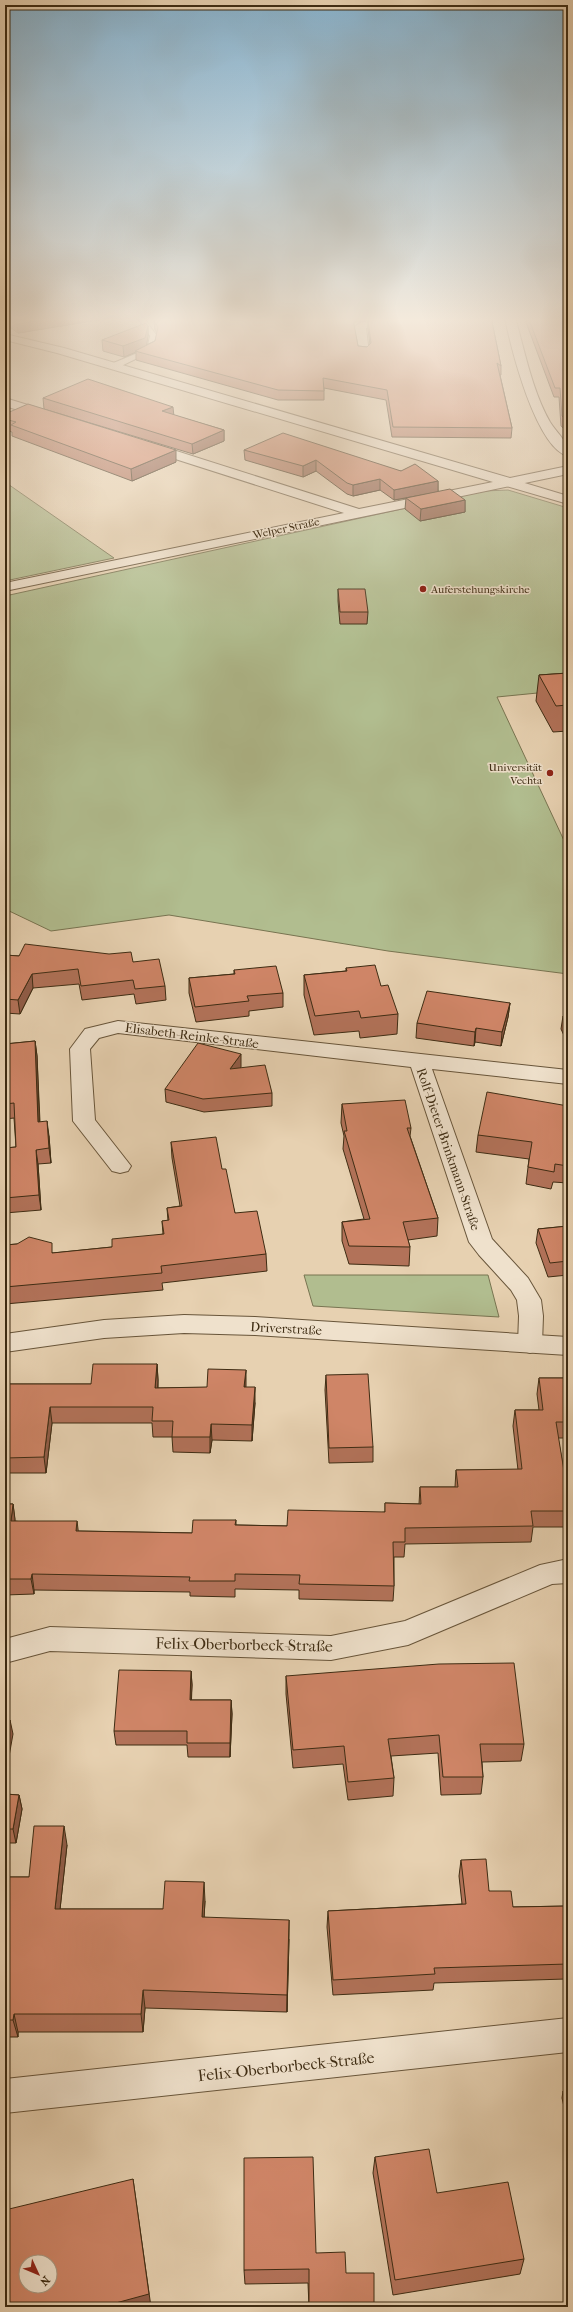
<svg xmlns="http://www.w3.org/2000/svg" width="573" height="2312" font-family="'IM FELL French Canon',serif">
	<rect width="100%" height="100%" fill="#e7d1b1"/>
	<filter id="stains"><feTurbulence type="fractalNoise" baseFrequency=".005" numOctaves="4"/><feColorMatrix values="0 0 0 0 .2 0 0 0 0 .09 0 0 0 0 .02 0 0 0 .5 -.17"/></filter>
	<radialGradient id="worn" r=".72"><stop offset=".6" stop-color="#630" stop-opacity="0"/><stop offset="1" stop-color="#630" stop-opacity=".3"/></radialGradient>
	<path fill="#b1bd8f" stroke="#787451" d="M5 482 114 558 5 581Z
		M508 490 568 508V690L497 697 568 849V974L388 951 169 915 51 931 5 909V596L484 491Z
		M304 1275H488L499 1317 313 1306Z"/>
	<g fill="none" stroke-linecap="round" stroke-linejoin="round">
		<defs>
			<path id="service" d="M137 317H143L157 336 154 350 117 368H111V364L147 349 150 336Z"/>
			<path id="minor" d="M403 317H432L427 320 366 328 369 353 367 355H359L354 328C362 317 390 318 403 317Z
				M505 317H515C525 352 532 390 550 422 558 435 568 440 568 456 536 448 510 346 505 317Z
				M5 334 64 348 510 478 568 466V474L5 591V583L344 513 144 449 142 446 148 442 359 509 493 482 57 353 5 340Z
				M5 398 54 413 56 416 50 420 5 406Z
				M118 1021 568 1070V1084L432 1069 492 1239 528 1278 541 1300 543 1316 542 1344 539 1350 530 1353 521 1350 518 1344 519 1316 517 1300 511 1290 479 1255 469 1242 411 1067 118 1033 99 1038 90 1049 95 1120 131 1166 128 1171 120 1173 112 1171 73 1121 70 1049 85 1029Z
				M568 1559V1583L552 1584 408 1645 331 1660 50 1651 5 1663V1639L50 1627 331 1636 405 1621 540 1565Z
				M568 2018V2052L5 2113V2079Z"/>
			<path id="tertiary" d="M508 478 568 496V504L503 485 502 482 503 479Z
				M184 1315 255 1317 568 1337V1355L255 1335 184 1333 104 1338 5 1352V1334L104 1320Z"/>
		</defs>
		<use href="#service" stroke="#68553a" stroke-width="2"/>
		<use href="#minor" stroke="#68553a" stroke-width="2"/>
		<use href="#tertiary" stroke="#68553a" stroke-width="2"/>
		<use href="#service" fill="#efe1cc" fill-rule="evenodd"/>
		<use href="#minor" fill="#efe1cc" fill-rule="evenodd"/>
		<use href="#tertiary" fill="#efe1cc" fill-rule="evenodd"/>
	</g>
	<path fill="#b27259" stroke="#3e2c13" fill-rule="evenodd" d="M5 317H116L18 333 7 325H5Z
		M165 317H387L374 319 491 317 501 366V375H500L512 428 511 438 392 437 386 400 324 388V400H278L136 360V352L124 357 103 351 102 340 148 326V336L146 345 155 341 157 333 155 330 154 321ZM368 320V329L370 345 367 347 358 346 353 322H360Z
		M524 317H568V432L561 426 559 397H554Z
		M43 398 173 415 224 430V441L193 454 44 409Z
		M5 414 176 462 132 481 12 436V432L5 430Z
		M244 450 401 471 438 481V491L465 500V512L420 521 405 509 406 498 394 500 380 490 353 496 347 494 316 471 303 477 245 460Z
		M338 589 368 612 367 624H340L338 601Z
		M568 673V731L553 732 536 701 539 675Z
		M5 955 19 956 133 962 165 986 166 1000 136 1004 134 994 82 1000 79 984 33 988 20 1014 5 1013Z
		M346 968 381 986 398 1014 397 1034 360 1038 359 1031 314 1035 304 995V975L346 971Z
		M234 970 283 993V1007L249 1011V1016L196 1022 189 993V978L234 974Z
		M510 1003 508 1017 501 1046 475 1042 474 1046 416 1038 417 1023Z
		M568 1015V1044L561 1029 563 1016Z
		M35 1041 37 1056 40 1122 49 1136 51 1163 38 1164 41 1210 5 1213V1148L16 1147 14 1118 5 1119V1044Z
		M241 1067 240 1068 272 1093V1106L204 1112 166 1102 165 1089Z
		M342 1104 411 1128 410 1136 438 1218 437 1236 408 1240 410 1247 409 1266 349 1264 342 1241V1222L364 1219 343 1149 344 1136 341 1123Z
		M568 1106V1183L553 1182 551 1189 526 1184 529 1159 476 1152 478 1135Z
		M171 1142 222 1169 235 1213 266 1254 267 1271 162 1283 163 1290 5 1304V1245L17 1244 53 1253 112 1247 163 1234 162 1221H168L167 1208 180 1206 172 1158Z
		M568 1226V1275L548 1277 536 1243 538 1229Z
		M157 1364 158 1380V1388L246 1387 255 1403 252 1441 212 1440 210 1453 173 1452 172 1437H153L152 1423H52L46 1473H5V1384H91Z
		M326 1375 373 1447V1462L329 1463 325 1390Z
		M539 1378H568V1438H558L564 1471H568V1527H533L531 1542 405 1544 404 1557H394V1586L393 1601 299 1599V1590L235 1589V1597L190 1596V1592L34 1590V1594L5 1595V1504H13L15 1521 78 1531 192 1533 236 1520V1525L287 1526 385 1512V1503L419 1504 420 1487H455L456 1470H518L513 1426 515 1410H539L537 1394Z
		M191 1671 192 1685 191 1700H231L232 1714 230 1757H188L187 1745H116L114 1731Z
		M286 1676 524 1744 521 1761 482 1762 483 1777 481 1794 441 1795 438 1753 391 1756 394 1778 393 1796 348 1800 343 1764 293 1768 286 1694Z
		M5 1794 19 1795 22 1809 16 1843H5Z
		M67 1845 60 1909H163L205 1901 204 1917 289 1939 287 2012 145 2008 143 2032H18V2037H5V1877H29Z
		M461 1860 489 1891 513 1907 568 1906V1971L566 1979 434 1983 433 1990 333 1995 327 1927 328 1911 462 1904 459 1876Z
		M563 2091H568V2124L562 2098Z
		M375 2157 437 2193 524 2259 520 2274 393 2295 373 2173Z
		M316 2253 346 2273 374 2307H309L308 2283 245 2284 244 2270Z"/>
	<path fill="#915d48" stroke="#3e2c13" d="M60 317H116L18 333 17 324Z
		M327 317H331V322Z
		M360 317H387L360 322Z
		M148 326V336L146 348 135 351 136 352 124 357 123 346Z
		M173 407 174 417 162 411Z
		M224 430V441L193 454 192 444Z
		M176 450V462L132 481 131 469Z
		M316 460V471L303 477V466Z
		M380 479V490L353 496V485Z
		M438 481V492L394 500V490Z
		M465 500V512L420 521 421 509Z
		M32 974 33 988 20 1014 18 1000Z
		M510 1003 508 1017 501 1046 502 1032Z
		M476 1028 475 1042 474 1046 475 1032Z
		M35 1041 37 1056 40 1137 38 1122Z
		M241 1054V1067L230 1082V1069Z
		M47 1121 49 1136 51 1163 49 1148Z
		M36 1150 38 1164 41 1210 39 1195Z
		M157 1364 158 1380 157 1404 155 1388Z
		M246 1370V1386L244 1403V1387Z
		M255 1387V1403L252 1441V1425Z
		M50 1407 52 1423 46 1473 44 1457Z
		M211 1424 212 1440 210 1453V1437Z
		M13 1504 15 1519 13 1536 11 1521Z
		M77 1521 79 1537 76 1531Z
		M32 1574 34 1590V1594L31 1579Z
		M191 1671 192 1685 191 1714 190 1700Z
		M231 1700 232 1714 230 1757V1743Z
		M10 1720 13 1734 5 1779V1749Z
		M19 1795 22 1809 16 1843 13 1829Z
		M64 1826 67 1845 58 1928 55 1909Z
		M204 1882 205 1901 203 1936 202 1917Z
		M289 1920V1939L287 2012V1995Z
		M143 1990 145 2008 143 2032 141 2014Z
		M14 2014 18 2032V2037L13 2020Z
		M133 2179 151 2307H101Z"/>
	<path fill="#cf8567" stroke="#3e2c13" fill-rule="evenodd" d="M8 317H60L17 324Z
		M165 317H327L330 320 353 319 358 346 367 347 371 343 368 320 392 317H491L501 366 497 363 512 428 393 427 387 390 323 378 324 391 278 390 135 351 155 341 158 327 154 321Z
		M528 317H568V421L562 416 560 388H555Z
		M146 323 148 326 145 338 123 346 102 340Z
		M88 379 173 407 162 411 224 430 192 444 43 398Z
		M28 404 176 450 131 469 11 425 16 422 5 419V414Z
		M283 433 401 471 415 464 438 481 394 490 380 479 353 485 347 483 316 460 303 466 244 450Z
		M450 489 465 500 421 509 406 498Z
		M338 589H365L368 612H340Z
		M568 673V705L556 706 539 675Z
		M25 944 109 954 131 952 133 962 159 959 165 986 135 989 133 980 81 986 78 969 32 974 18 1000 5 999V955L19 956Z
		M375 965 381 986 388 985 398 1014 361 1018 359 1011 315 1016 304 975 347 971 346 968Z
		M276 966 283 993 247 996 249 1001 195 1007 189 978 235 974 234 970Z
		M427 991 510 1003 502 1032 476 1028 475 1032 417 1023Z
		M568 1015V1026L563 1016Z
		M35 1041 38 1122 47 1121 49 1148 36 1150 39 1195 5 1198V1148L16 1147 14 1103 5 1104V1044Z
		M198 1043 241 1054 230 1069 265 1065 272 1093 203 1099 165 1089Z
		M487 1092 568 1106V1166L555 1164 554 1172 528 1167 532 1142 478 1135Z
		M405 1100 411 1128H407L438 1218 403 1222 410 1247 349 1246 342 1222 370 1219 344 1131H347L342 1104Z
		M216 1137 222 1169H226L235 1213 257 1211 266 1254 161 1266 162 1273 5 1287V1245L17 1244 29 1237 52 1243V1253L112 1247V1239L164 1234 162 1221 169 1220 167 1208 182 1206 171 1142Z
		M568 1226V1261L550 1263 538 1229Z
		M93 1364H157L155 1388 207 1387 208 1369 246 1370 244 1387H255L252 1425 211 1424 210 1437H172L173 1421H152L153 1407H50L44 1457 5 1458V1384H91Z
		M368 1374 373 1447 329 1448 326 1375Z
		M539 1378H568V1422H556L564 1471H568V1511H531L533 1526 405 1528V1542H393L394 1586 299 1584 300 1575 235 1574V1581H189L190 1577 32 1574 31 1579H5V1504H13L11 1521H77L76 1531 192 1533 193 1520H236L235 1525 287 1526 288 1510 385 1512V1503L421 1504 420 1487H458L456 1470 522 1469 515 1410H543Z
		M514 1663 524 1744H480L483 1777H443L439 1735 388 1739 394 1778 348 1782 344 1746 293 1750 286 1676 439 1664Z
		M119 1670 191 1671 190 1700H231L230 1743H187V1731H114Z
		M5 1720H10L5 1749Z
		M5 1794 19 1795 13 1829H5Z
		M34 1826H64L55 1909H163L165 1881 204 1882 202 1917 289 1920 287 1995 143 1990 141 2014H14L13 2020H5V1877H29Z
		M486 1859 489 1891H511L513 1907 568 1906V1934H565L568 1952V1964L434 1968 435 1974 333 1980 328 1911 466 1904 461 1860Z
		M563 2091H568V2111Z
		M429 2149 437 2193 508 2182 524 2259 395 2280 375 2157Z
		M313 2157 316 2253 345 2252 346 2273H374V2307H309V2269L244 2270V2158Z
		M133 2179 149 2294 101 2307H5V2210ZM26 2262H50V2286H26Z"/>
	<linearGradient id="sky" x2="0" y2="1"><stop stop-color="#88b5d2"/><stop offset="0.5" stop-color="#f4eadc"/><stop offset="1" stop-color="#f4eadc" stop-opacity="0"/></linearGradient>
	<rect width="573" height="640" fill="url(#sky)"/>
	<g fill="#8f2418" stroke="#efe1cc" stroke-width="1.5">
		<circle cx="423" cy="589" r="4"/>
		<circle cx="550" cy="773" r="4"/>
	</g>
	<g text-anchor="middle" stroke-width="3" stroke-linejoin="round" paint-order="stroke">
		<g font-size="11" fill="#3e2c13" stroke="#efe1cc">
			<text transform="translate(286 528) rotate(-12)" y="4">Welper Straße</text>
		</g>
		<g font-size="11" fill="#3e2c13" stroke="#efe1cc" text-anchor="start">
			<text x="431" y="593">Auferstehungskirche</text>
			<text x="542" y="771" text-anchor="end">Universität<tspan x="542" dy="13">Vechta</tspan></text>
		</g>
		<g font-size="13" fill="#3e2c13" stroke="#efe1cc">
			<text transform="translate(192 1035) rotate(7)" y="5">Elisabeth-Reinke-Straße</text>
			<text transform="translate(449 1149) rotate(71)" y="5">Rolf-Dieter-Brinkmann-Straße</text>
			<text transform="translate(286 1328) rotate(3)" y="5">Driverstraße</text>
		</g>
		<g font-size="16" fill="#3e2c13" stroke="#efe1cc">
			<text transform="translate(244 1644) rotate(1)" y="6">Felix-Oberborbeck-Straße</text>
			<text transform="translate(286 2066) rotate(-6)" y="6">Felix-Oberborbeck-Straße</text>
		</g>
	</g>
	<rect width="573" height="2312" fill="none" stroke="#e7d1b1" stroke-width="20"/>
	<rect x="6" y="6" width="561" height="2300" fill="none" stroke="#3e2c13" stroke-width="2"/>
	<rect x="10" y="10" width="553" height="2292" fill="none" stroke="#3e2c13"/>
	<g transform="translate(38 2274) rotate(134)"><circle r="19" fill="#efe1cc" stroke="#a89982"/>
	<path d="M0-3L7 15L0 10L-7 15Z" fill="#8f2418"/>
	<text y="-6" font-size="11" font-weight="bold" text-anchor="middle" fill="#3e2c13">N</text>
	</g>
	<rect width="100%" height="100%" filter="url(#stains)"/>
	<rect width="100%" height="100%" fill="url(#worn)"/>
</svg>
